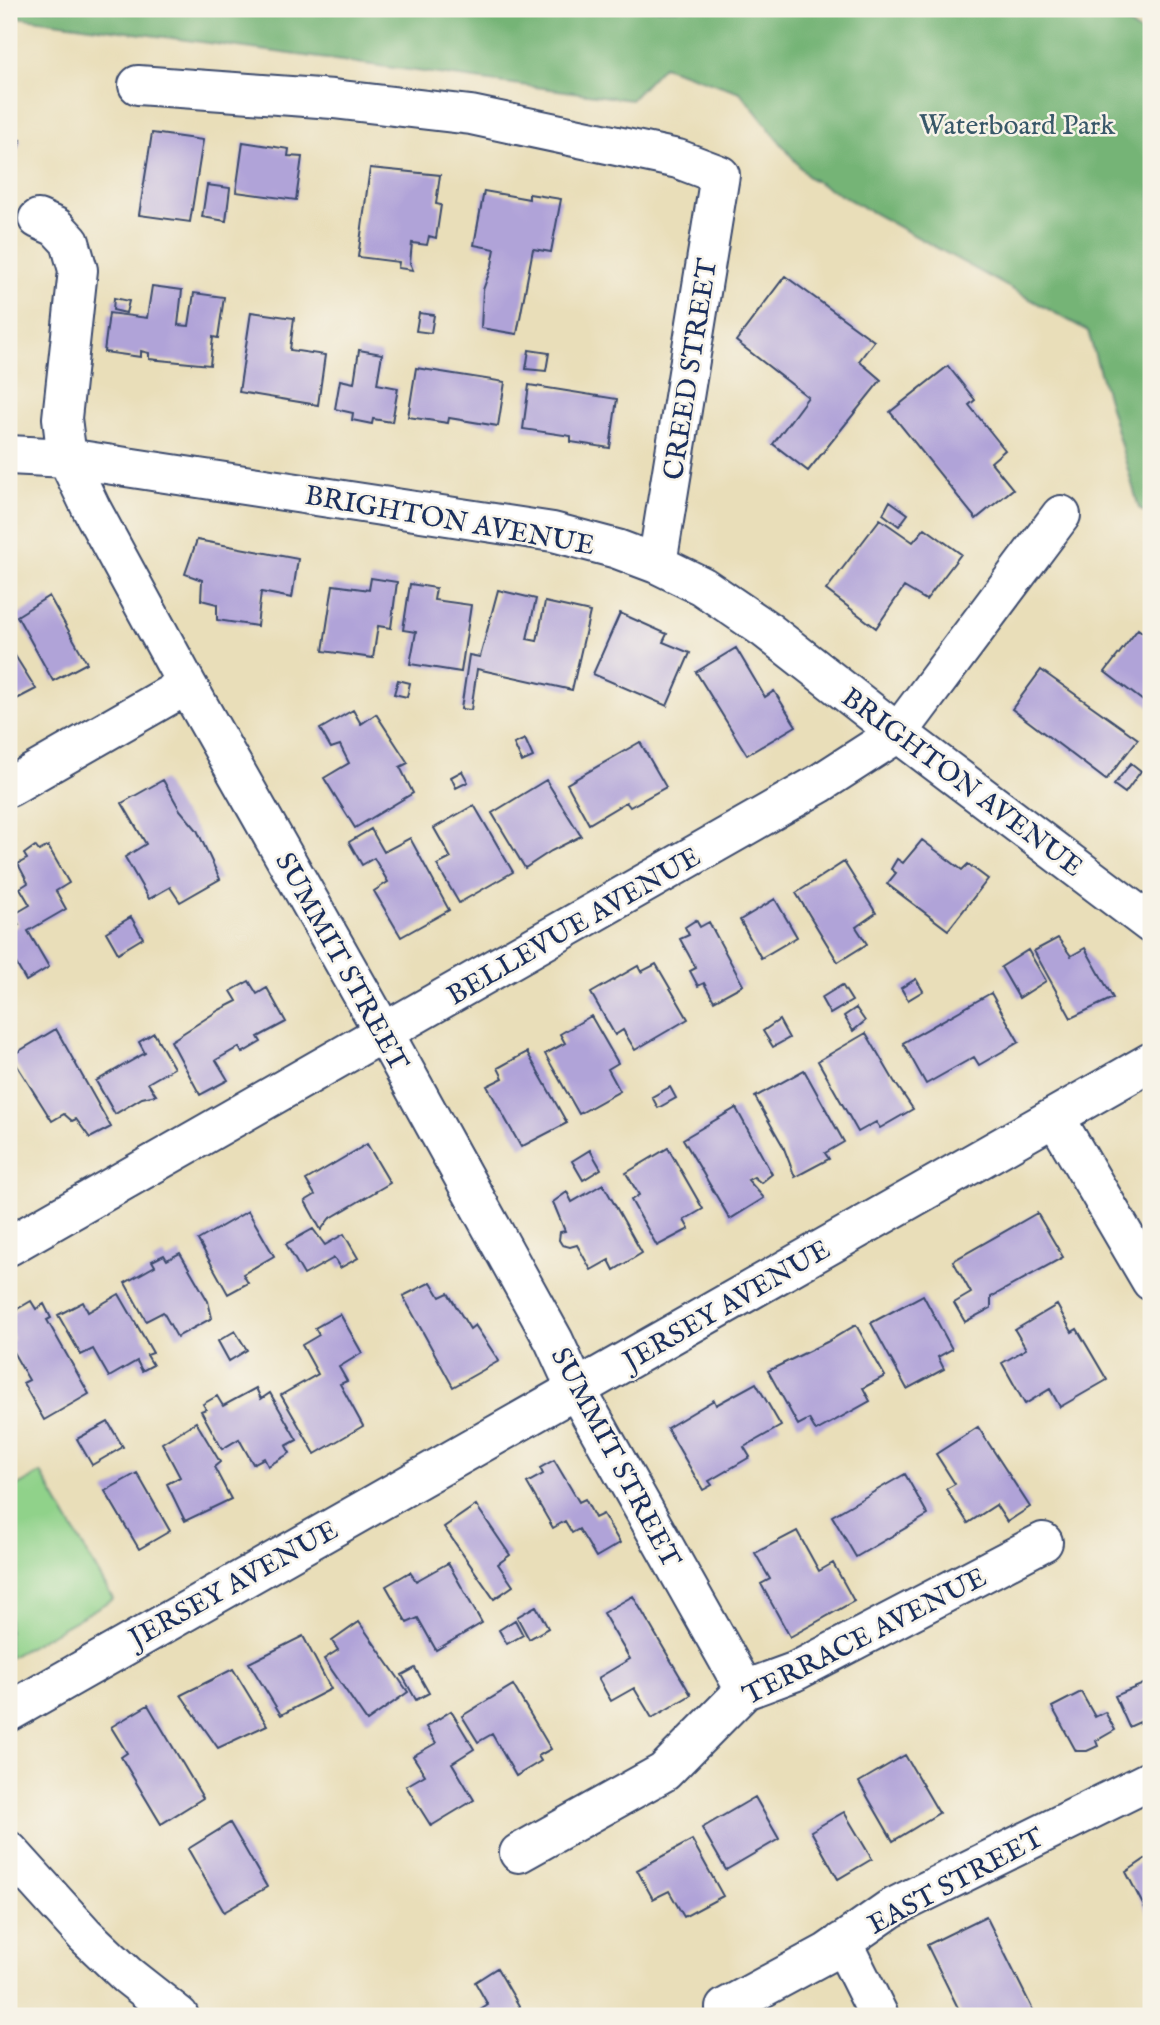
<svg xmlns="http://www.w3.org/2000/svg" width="1160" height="2025" font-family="'IM FELL English',serif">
	<rect width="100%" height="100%" fill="#f7f3e8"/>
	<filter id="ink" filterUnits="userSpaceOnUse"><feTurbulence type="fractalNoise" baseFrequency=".0143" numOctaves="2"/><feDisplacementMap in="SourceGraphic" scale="14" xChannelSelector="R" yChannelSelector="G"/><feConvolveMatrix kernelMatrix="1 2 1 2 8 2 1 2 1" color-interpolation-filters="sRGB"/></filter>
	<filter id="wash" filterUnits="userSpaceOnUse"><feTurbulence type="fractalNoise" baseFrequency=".00686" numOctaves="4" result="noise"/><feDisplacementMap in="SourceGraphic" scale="28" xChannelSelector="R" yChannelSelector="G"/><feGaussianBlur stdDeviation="1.57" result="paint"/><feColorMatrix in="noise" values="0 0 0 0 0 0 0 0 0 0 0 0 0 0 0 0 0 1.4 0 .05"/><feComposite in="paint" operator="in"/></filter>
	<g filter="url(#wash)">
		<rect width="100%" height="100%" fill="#e9deb9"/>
		<path fill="#90d28a" stroke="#568074" stroke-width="2" d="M41 1473 113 1599 9 1658V1491Z"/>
		<path fill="#74b476" stroke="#48726a" stroke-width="2" d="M9 9H1107L1151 40V516L1139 508 1088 331 808 177 740 92 663 66 631 100 9 16Z"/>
		<g id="blocks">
			<path fill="#b0a3d8" d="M152 133 203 140 190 222 139 215Z
				M9 136 21 140 9 177Z
				M243 142 289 149 288 156 302 157 296 200 236 192Z
				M370 168 440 175 436 204 441 205 436 238 429 236 427 245 412 243 410 263 413 270 398 268 399 262 358 257Z
				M207 185 230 188 226 221 202 217Z
				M484 191 529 199V194L561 199 551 252 533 249 517 334 481 328 483 290 492 265 495 249 474 245Z
				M785 276 874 341 859 361 881 380 808 471 773 444 808 397 736 341Z
				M152 286 182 290 178 325 189 326 194 293 224 297 218 338 213 337 210 365 149 359V353L141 351V357L104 352 109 313 147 318Z
				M114 298 129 301 126 313 113 310Z
				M251 312 294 318 290 350 325 355 318 405 239 392Z
				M419 313 434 315 431 333 416 331Z
				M359 350 382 354 377 384 398 388 392 422 373 419 372 424 352 420 353 413 335 409 340 380 354 383Z
				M529 350 549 353 546 371 526 369Z
				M948 366 975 400 969 405 1005 450 991 462 1013 489 976 519 890 412Z
				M416 368 505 382 498 426 449 418 448 423 408 417Z
				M529 385 617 399 610 448 571 442V436L523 429Z
				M890 501 908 514 899 526 883 514Z
				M880 519 913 542 925 528 961 554 926 600 904 587 876 628 826 590Z
				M197 540 298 559 292 598 261 592 257 626 217 620V604L201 600 202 580 185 574Z
				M371 578 397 582 391 628 378 626 373 658 323 651 333 585 369 590Z
				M410 584 436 588 434 600 471 605 461 672 410 664 416 632 403 630Z
				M498 590 536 599 527 639 537 641 545 602 590 612 572 690 477 669 471 710 461 709 469 655 480 657Z
				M49 596 87 663 53 681 17 616Z
				M620 613 667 634 663 642 690 653 667 706 593 674Z
				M1138 629 1151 639V707L1105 672Z
				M9 646 36 689 9 703Z
				M736 648 765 697 774 691 796 726 747 755 696 672Z
				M1041 670 1138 739 1106 780 1012 709Z
				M398 680 410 683 407 697 394 694Z
				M353 710 361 724 376 714 408 763 400 767 413 793 355 828 324 778 349 763 340 745 331 748 320 729Z
				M525 739 533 757 522 762 514 744Z
				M640 742 666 787 630 807 626 802 589 824 567 784Z
				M1131 763 1141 771 1125 793 1114 785Z
				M462 771 468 782 456 788 451 777Z
				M163 780 180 810 197 830 220 879 180 902 170 887 149 899 125 857 146 844 122 803Z
				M546 780 581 836 551 851 525 868 492 813Z
				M474 805 513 872 459 903 437 865 451 858 434 828Z
				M371 829 384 852 410 838 449 910 401 937 374 891 388 882 374 858 362 865 349 842Z
				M922 840 962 870 968 864 988 879 948 930 887 884 896 873 891 869 897 859 903 863Z
				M35 846 39 851 48 846 69 883 56 891 66 909 28 931 49 967 26 981 9 951V931L19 925 13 915 30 905 20 888 28 883 18 864 27 859 24 854Z
				M844 862 876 913 856 927 867 944 838 962 796 893Z
				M775 899 797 937 761 958 740 920Z
				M131 917 143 938 118 953 106 932Z
				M696 920 700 927 709 922 743 985 714 1001 704 983 698 986 690 971 696 968 680 939 689 935 685 927Z
				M1058 938 1071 956 1085 948 1113 998 1071 1018 1034 951Z
				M1028 950 1046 981 1019 998 1001 967Z
				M656 964 688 1019 635 1050 623 1030 615 1035 591 993 638 966 641 972Z
				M916 979 923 991 908 1000 901 988Z
				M249 981 257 994 267 988 286 1022 258 1037 261 1042 242 1053 239 1047 216 1060 228 1080 200 1095 171 1041 219 1010 237 1001 231 991Z
				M842 985 852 1001 830 1014 821 998Z
				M991 993 1019 1042 979 1065 974 1057 926 1084 903 1043Z
				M856 1008 865 1021 853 1031 844 1016Z
				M591 1016 618 1063 608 1069 620 1091 579 1114 545 1054 565 1043 560 1034Z
				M779 1020 789 1038 773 1047 763 1031Z
				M56 1029 111 1127 90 1138 76 1119 72 1121 64 1114 52 1121 11 1056Z
				M154 1033 174 1068 148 1083 156 1095 142 1098 115 1114 96 1081 145 1053 139 1042Z
				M866 1033 894 1081 913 1109 880 1128 876 1122 858 1132 818 1061Z
				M527 1052 567 1123 521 1147 487 1086 503 1078 498 1068Z
				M804 1070 844 1142 825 1153 829 1159 795 1177 783 1146 755 1097Z
				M670 1087 676 1098 658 1108 652 1097Z
				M736 1108 772 1174 761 1183 754 1177 748 1180 764 1198 730 1219 683 1139Z
				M367 1144 390 1183 329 1219 321 1230 305 1201 315 1195 306 1180Z
				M668 1148 703 1209 684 1220 689 1229 657 1246 631 1200 639 1195 626 1173Z
				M590 1150 601 1169 583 1180 572 1161Z
				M603 1184 642 1253 614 1270 609 1260 591 1270 577 1245 570 1247 562 1245 559 1240 560 1232 565 1231 553 1202 567 1192 572 1202Z
				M248 1211 274 1256 243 1274 248 1283 228 1294 198 1240Z
				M1037 1213 1063 1257 991 1297V1308L965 1322 954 1303 971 1293 953 1261Z
				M313 1229 325 1245 344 1234 358 1258 340 1268 334 1258 304 1275 286 1244Z
				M180 1253 208 1301 212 1318 177 1337 163 1312 146 1321 125 1283 155 1266 152 1261 164 1255 167 1260Z
				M431 1282 440 1297 448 1293 470 1329 475 1325 499 1361 453 1387 403 1296Z
				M119 1294 153 1353 147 1355 153 1365 142 1371 137 1361 109 1377 93 1349 81 1355 58 1315 83 1302 88 1312Z
				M923 1295 952 1349 938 1357 944 1369 907 1389 871 1323Z
				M31 1301 36 1309 44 1304 51 1318 47 1320 89 1394 44 1420 23 1383 29 1380 9 1345V1342L14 1339 9 1329V1314Z
				M1057 1305 1072 1332 1077 1329 1107 1380 1060 1407 1050 1389 1025 1404 1002 1363 1026 1349 1015 1330Z
				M340 1314 362 1353 339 1367 347 1381 340 1384 363 1426 315 1454 281 1395 318 1374 302 1345 319 1335 315 1328Z
				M856 1325 885 1376 863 1388 870 1401 816 1431 809 1419 798 1425 768 1371 827 1342Z
				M235 1331 247 1350 229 1361 218 1341Z
				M756 1383 781 1426 744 1447 750 1457 709 1481 712 1485 703 1490 667 1428 714 1400 716 1405Z
				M256 1388 261 1399 270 1393 297 1440 286 1446 290 1453 268 1466 264 1458 253 1464 239 1439 222 1449 201 1411 206 1409 203 1404 217 1396 223 1406Z
				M108 1422 123 1447 92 1465 77 1439Z
				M196 1422 220 1462 214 1467 231 1499 185 1521 167 1484 180 1477 162 1443Z
				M978 1427 1030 1507 1007 1522 996 1505 968 1523 946 1489 955 1484 936 1454Z
				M554 1460 579 1502 585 1499 595 1518 603 1514 620 1543 596 1557 579 1529 572 1533 565 1521 553 1528 527 1483 543 1474 540 1468Z
				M137 1473 170 1531 139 1549 105 1491Z
				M905 1474 928 1515 856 1557 832 1516Z
				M476 1505 510 1555 498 1564 513 1586 494 1599 444 1527Z
				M797 1531 819 1571 833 1563 854 1601 790 1637 761 1584 770 1579 755 1553Z
				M448 1563 482 1623 436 1650 418 1618 407 1623 386 1586 410 1572 416 1581Z
				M633 1596 691 1695 652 1718 634 1688 611 1701 598 1678 630 1659 603 1613Z
				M536 1606 548 1628 529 1639 517 1617Z
				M515 1620 523 1635 507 1644 499 1630Z
				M359 1622 408 1692 367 1721 324 1659 338 1650 332 1641Z
				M303 1636 331 1689 281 1715 249 1663Z
				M415 1668 429 1693 416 1700 402 1675Z
				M233 1669 267 1725 218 1748 181 1695Z
				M1148 1682 1151 1690V1717L1129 1727 1115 1696Z
				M513 1685 551 1749 538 1756 541 1761 516 1776 492 1734 478 1742 462 1716Z
				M1081 1692 1095 1717 1105 1712 1115 1730 1096 1741 1098 1746 1087 1751H1076L1052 1707Z
				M148 1705 203 1798 161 1824 121 1757 127 1753 111 1727Z
				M451 1711 474 1749 452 1763 474 1800 431 1826 406 1786 425 1775 413 1756 436 1743 426 1727Z
				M905 1755 939 1813 893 1841 859 1782Z
				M755 1797 779 1839 726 1870 702 1828Z
				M844 1812 872 1859 838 1879 811 1831Z
				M230 1823 267 1887 224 1912 188 1849Z
				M692 1840 723 1896 684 1917 669 1891 653 1899 637 1870Z
				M1151 1855V1920L1126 1872Z
				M986 1916 1036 2016H962L927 1945Z
				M497 1968 525 2016H471L488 2005 475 1982Z"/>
		</g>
	</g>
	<g filter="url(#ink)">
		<use href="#blocks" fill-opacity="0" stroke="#3a496c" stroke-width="2"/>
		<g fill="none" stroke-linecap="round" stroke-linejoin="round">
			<defs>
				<path id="minor" d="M138 85 333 99 471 115 678 159 720 175 657 564
					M38 219 56 227 70 242 78 270 62 418 67 458 91 508 187 685 384 1033 554 1341 576 1389 745 1690
					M9 455 67 458 553 532 617 549 657 564 702 586 765 629 898 733 1151 924
					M9 787 187 685
					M1055 1117 1151 1281
					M9 1246 819 784 898 733 1061 515
					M9 1712 1151 1062
					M9 1851 85 1935 127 1975 179 2016
					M519 1853 664 1772 745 1690 794 1672 1043 1542
					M842 1942 879 2016
					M725 2008 827 1953 890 1909 1151 1780"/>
			</defs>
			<use href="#minor" stroke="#3a496c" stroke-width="42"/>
			<use href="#minor" stroke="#fff" stroke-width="38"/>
		</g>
	</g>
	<g text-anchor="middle" stroke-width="5" stroke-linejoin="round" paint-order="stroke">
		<g font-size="28" fill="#385869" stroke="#f7f3e8">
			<text x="1017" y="134">Waterboard Park</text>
		</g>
		<g font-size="28" fill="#1b2f5e" stroke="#f7f3e8">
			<text transform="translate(689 369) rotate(-81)" y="10">CREED STREET</text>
			<text transform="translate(450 519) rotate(10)" y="10">BRIGHTON AVENUE</text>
			<text transform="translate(963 781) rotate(37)" y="10">BRIGHTON AVENUE</text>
			<text transform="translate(573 925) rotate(-30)" y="10">BELLEVUE AVENUE</text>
			<text transform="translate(343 961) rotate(61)" y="10">SUMMIT STREET</text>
			<text transform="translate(726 1304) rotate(-30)" y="10">JERSEY AVENUE</text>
			<text transform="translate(617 1457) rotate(62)" y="10">SUMMIT STREET</text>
			<text transform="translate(233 1583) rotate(-29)" y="10">JERSEY AVENUE</text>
			<text transform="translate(864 1635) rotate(-27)" y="10">TERRACE AVENUE</text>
			<text transform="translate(955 1880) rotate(-28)" y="10">EAST STREET</text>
		</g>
	</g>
	<rect width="1160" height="2025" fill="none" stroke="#f7f3e8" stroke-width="35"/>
</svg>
